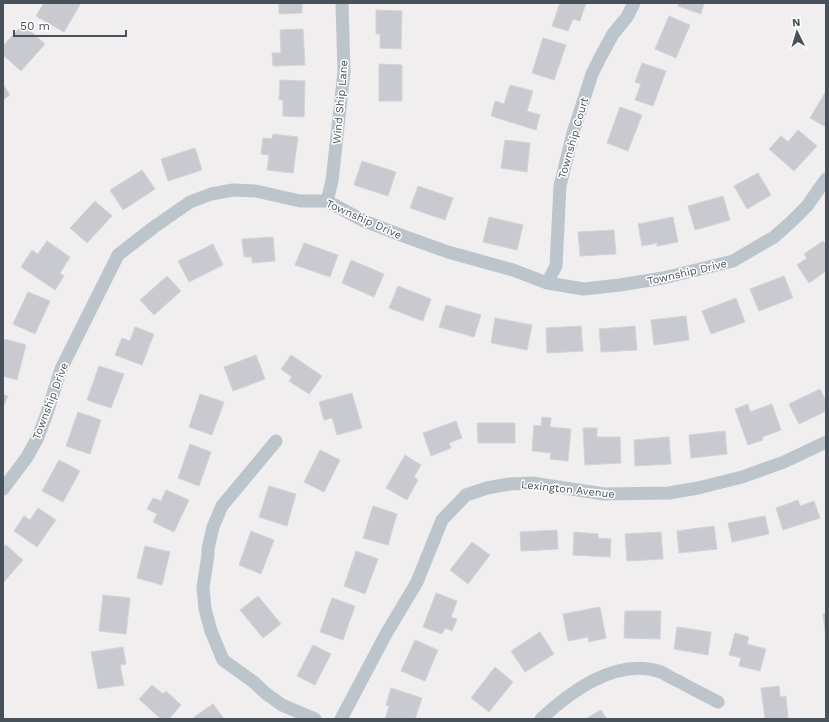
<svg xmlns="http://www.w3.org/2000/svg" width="829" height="722" font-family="'Work Sans',sans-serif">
	<rect width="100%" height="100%" fill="#f0eeee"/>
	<path fill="#c9cad0" stroke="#d2d4d9" d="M44 3H81L64 32 36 16Z
		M279 3H302V13L279 14Z
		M560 3H586L580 21 573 19 568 31 552 26Z
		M679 3H704L701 14 678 6Z
		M376 10 402 11 401 49 380 48V34H376Z
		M669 16 690 25 676 58 655 49Z
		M23 24 45 44 21 71 3 55V46Z
		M303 29 305 65 273 66 272 53H281L280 30Z
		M543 38 566 45 554 80 532 73Z
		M642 63 666 71 653 106 635 100 641 84 635 82Z
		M379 64 402 65V101H379Z
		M280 80 305 81 304 117 283 116V100H279Z
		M3 84 10 95 3 100Z
		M510 85 533 91 527 111 540 115 536 130 491 116 495 101 504 104Z
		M826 91V127L810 118Z
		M620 107 642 115 628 151 607 143Z
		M798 130 817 146 794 171 769 149 781 136 788 142Z
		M273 134 298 137 293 173 267 170 269 155 261 154 263 138 272 139Z
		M505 140 530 143 527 172 501 168Z
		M195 148 202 170 168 181 161 159Z
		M362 161 396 172 388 196 354 185Z
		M142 170 155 189 123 210 110 190Z
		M758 173 771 195 747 209 734 186Z
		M418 186 453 198 445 220 410 208Z
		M723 196 730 220 695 230 688 206Z
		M95 201 112 216 87 243 70 228Z
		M489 217 523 225 517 250 483 242Z
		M673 217 678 242 657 246V243L642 246 638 224Z
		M614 230 616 254 580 256 578 232Z
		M273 237 275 261 252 263V257H244L242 239Z
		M47 241 70 257 60 273 64 276 55 290 21 267 32 250 38 254Z
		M823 241 826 244V271L809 283 797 265 807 258 804 254Z
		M304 243 338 255 330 277 295 265Z
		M213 244 223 265 189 282 178 261Z
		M351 260 384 274 374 297 342 283Z
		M167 276 181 291 154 315 140 300Z
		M784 276 793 298 759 311 750 289Z
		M398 286 431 299 423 321 389 308Z
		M28 292 50 301 35 334 13 324Z
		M736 298 745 322 711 334 702 311Z
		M446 305 481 315 474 337 439 327Z
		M686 316 689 340 654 345 651 320Z
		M495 318 532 325 527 350 491 343Z
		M581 326 583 351 547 353 546 328Z
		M635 326 637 350 601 352 599 329Z
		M135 327 154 334 142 365 115 355 122 338 130 341Z
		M5 339 26 345 17 380 3 376V345Z
		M256 355 265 379 233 391 224 367Z
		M291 355 322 376 309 394 289 381 292 377 281 369Z
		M99 366 124 374 111 408 87 400Z
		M820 389 826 401V411L799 424 789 404Z
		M352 393 362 428 337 435 332 418 324 420 319 402Z
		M3 394 8 396 3 407Z
		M200 394 224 402 212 435 189 427Z
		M748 404 750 412 772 404 781 430 762 437 763 440 748 445 735 409Z
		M78 412 101 420 90 454 66 446Z
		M542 417 551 418 550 427 571 429 568 461 550 459 551 453 532 451 534 425 541 426Z
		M456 421 462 438 449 443 451 448 431 456 423 433Z
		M477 423H515V443H478Z
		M583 428H597V437H620L621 463 585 465Z
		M725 431 727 454 691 458 689 435Z
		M669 437 671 464 635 466 634 440Z
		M190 444 211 452 199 486 178 478Z
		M320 450 340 460 324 492 304 482Z
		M405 455 421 465 414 477 418 480 407 500 386 488Z
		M59 460 80 471 63 502 42 491Z
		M269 486 296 494 287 526 259 517Z
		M166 490 189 500 174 532 153 522 157 514 147 509 153 498 161 501Z
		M798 500 800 506 814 501 820 518 783 530 776 508Z
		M373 506 397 514 388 545 363 538Z
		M38 508 56 520 37 547 14 531 24 516 30 520Z
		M765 516 769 534 732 542 728 523Z
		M714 526 717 549 679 553 677 531Z
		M557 530 558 549 521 551 520 532Z
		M251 531 274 540 261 574 239 565Z
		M574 532 598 534V538L611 539 610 557 573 555Z
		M661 532 663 559 627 561 625 534Z
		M472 542 490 555 468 584 450 570Z
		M6 545 23 560 3 583V547Z
		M145 546 170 552 162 585 137 578Z
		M356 551 378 559 365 594 344 586Z
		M436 593 457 601 451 617 457 619 452 631 445 628 442 634 423 627Z
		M103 595 130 598 126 634 99 631Z
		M258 596 281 624 263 638 240 610Z
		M332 598 355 606 343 640 320 632Z
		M600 607 606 638 589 642 588 637 568 641 563 614Z
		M625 611H661L660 639 624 638Z
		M826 613V638L823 614Z
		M677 627 711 632 708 655 674 649Z
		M540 632 554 654 525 672 511 651Z
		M735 633 749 637 747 644 766 649 760 671 739 666 741 658 729 655Z
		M415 640 438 650 425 681 401 671Z
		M313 645 331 654 315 685 297 676Z
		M123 647 126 664 120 665 124 685 98 689 91 652Z
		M495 667 513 682 489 712 471 698Z
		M152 685 163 694 166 691 181 705 169 719H161L139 699Z
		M779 686 780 697 786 696 788 719H765L761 688Z
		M391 688 422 698 415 719H385L389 706 386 705Z
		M213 704 224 719H196L194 717Z
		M601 710 607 719H585Z"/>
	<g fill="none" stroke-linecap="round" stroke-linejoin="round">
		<path stroke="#bdc5cc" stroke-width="13" d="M327 201 332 181 344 72 342 3
			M547 283 556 266 560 186 573 133 592 74 602 54 613 34 627 17 634 3
			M276 441 222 506 213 527 208 549V555L203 587 205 609 211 631 223 660 255 683 264 692 282 705 315 719
			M3 489 27 457 38 437 46 416 61 369 118 255 154 227 190 202 211 194 233 190 256 191 300 201H327L364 221 406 237 448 252 513 270 547 283 584 289 620 285 663 278 733 261 774 237 791 222 807 206 826 179
			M341 719 386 634 417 582 442 520 466 495 487 488 509 484 532 483 604 494 669 493 698 488 742 477 784 462 826 442
			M541 719C571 691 617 657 661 672 667 675 673 679 680 682 692 689 705 695 718 702"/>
	</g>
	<g text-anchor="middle" stroke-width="3" stroke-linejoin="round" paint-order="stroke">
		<g font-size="11" fill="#48515a" stroke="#fff">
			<text transform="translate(340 102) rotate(-85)" y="4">Wind Ship Lane</text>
			<text transform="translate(573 138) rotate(-74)" y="4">Township Court</text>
			<text transform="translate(364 219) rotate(24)" y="4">Township Drive</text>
			<text transform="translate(687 272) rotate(-13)" y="4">Township Drive</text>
			<text transform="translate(50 401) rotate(-69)" y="4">Township Drive</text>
			<text transform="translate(568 489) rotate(6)" y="4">Lexington Avenue</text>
		</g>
	</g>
	<rect width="829" height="722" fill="none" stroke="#48515a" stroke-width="8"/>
	<g transform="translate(797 32) rotate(355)" stroke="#ffffff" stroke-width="3" paint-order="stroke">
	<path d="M0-3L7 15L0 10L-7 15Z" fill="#48515a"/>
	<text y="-6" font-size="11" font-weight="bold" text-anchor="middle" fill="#48515a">N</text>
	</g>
	<path d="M14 30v6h112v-6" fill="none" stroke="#48515a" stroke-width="2"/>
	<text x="20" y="30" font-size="12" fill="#48515a" stroke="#ffffff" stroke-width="3" paint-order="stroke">50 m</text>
</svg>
